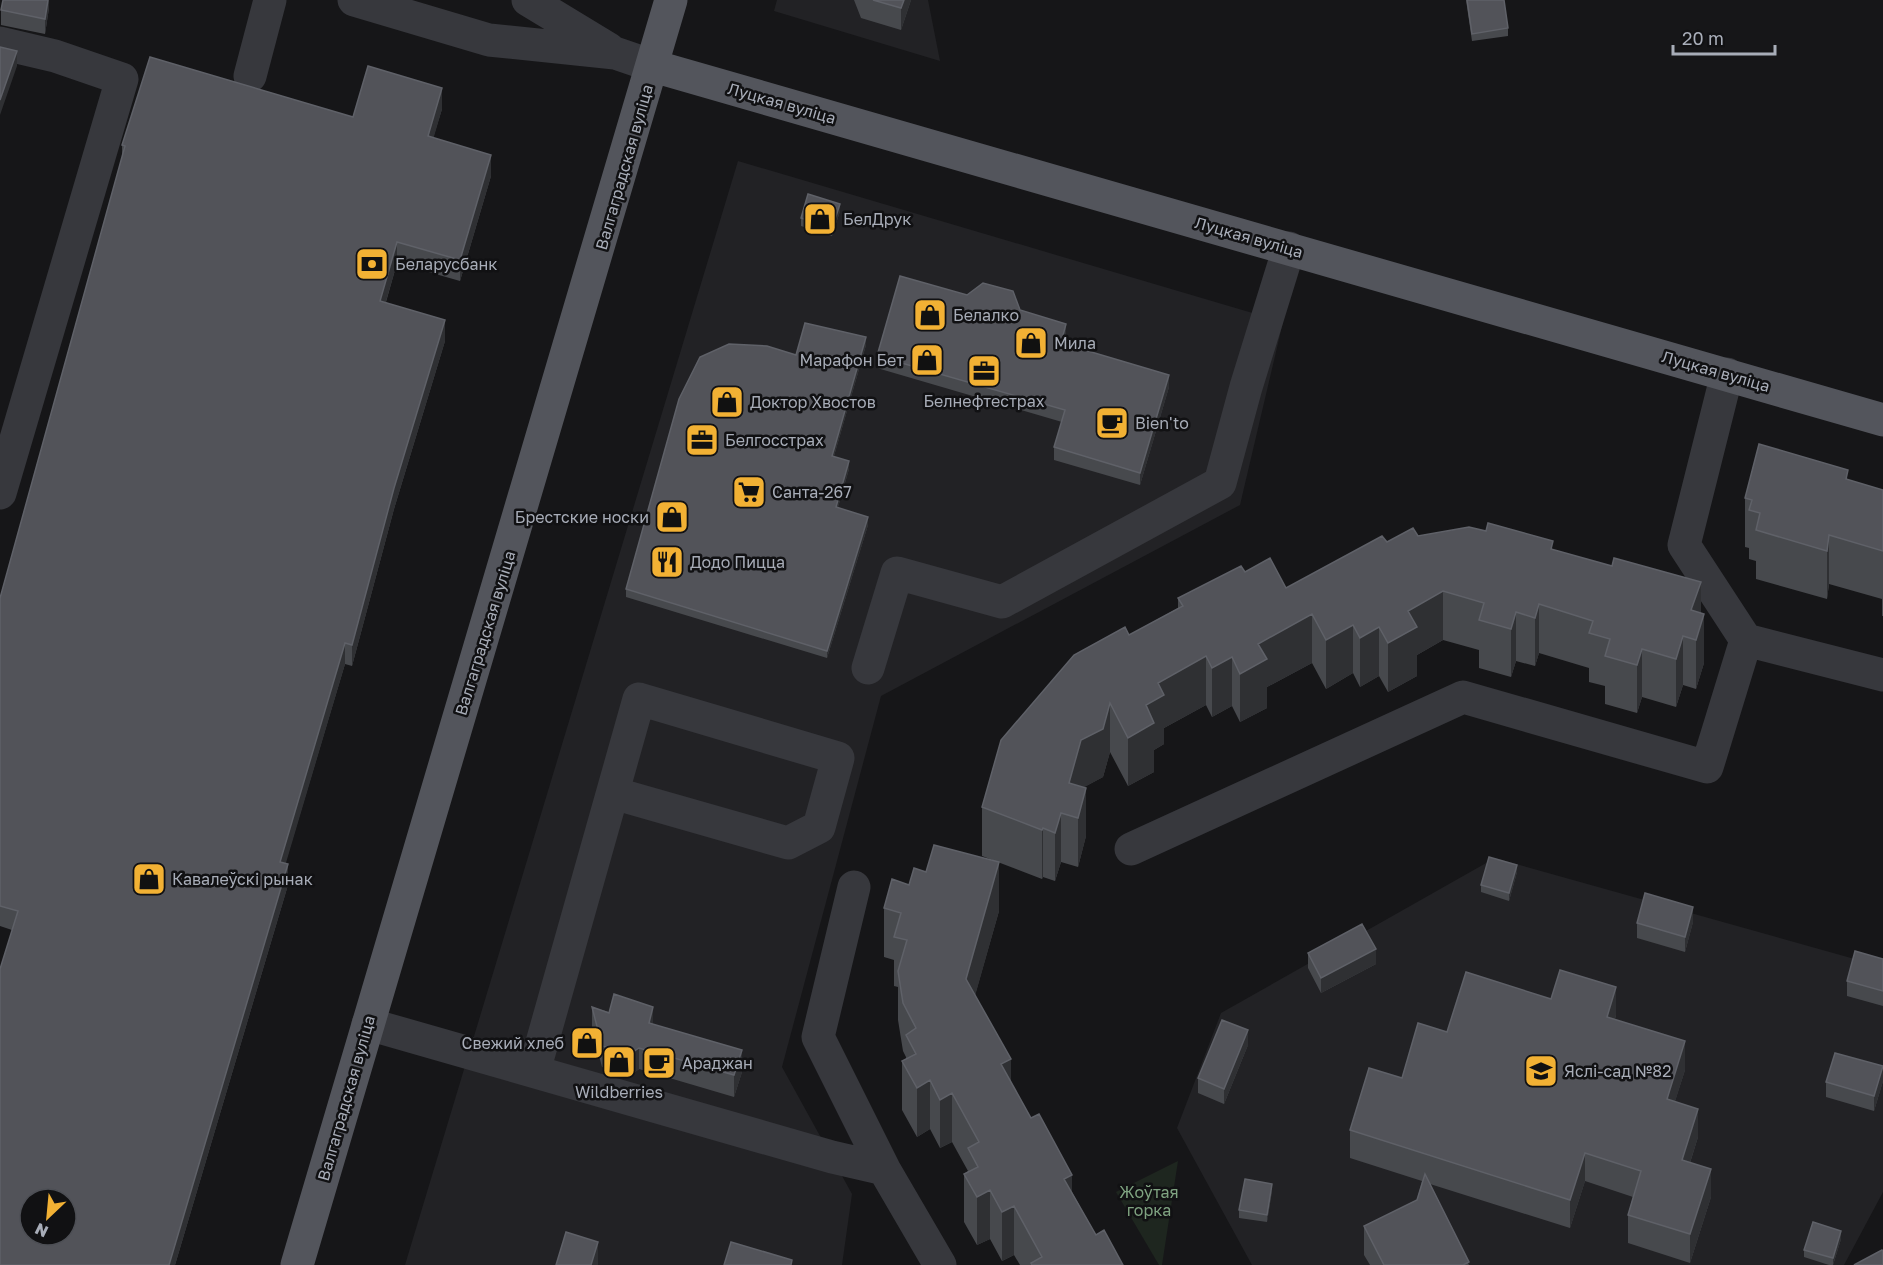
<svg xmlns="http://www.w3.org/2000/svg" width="1883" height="1265" font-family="'Golos Text',sans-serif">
	<rect width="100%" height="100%" fill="#161618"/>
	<path fill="#222225" d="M777 0H928L940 61 774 11Z
		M738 161 1283 322 1240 505 881 696 782 1067 852 1194 842 1265H405Z
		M1495 858 1883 967V1192L1844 1265H1252L1177 1128 1221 1013Z"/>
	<path fill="#1e261f" d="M1178 1161 1162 1265H1159L1116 1192Z"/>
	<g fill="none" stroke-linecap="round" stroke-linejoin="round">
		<path stroke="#37383d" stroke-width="33" d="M354 0 489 40 615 53 653 66
			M528 0 609 49
			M0 43 55 56 122 79 0 493
			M250 76 270 0
			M1746 640 1883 675
			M868 668 897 573 1002 602 1220 483 1246 387 1289 248
			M1131 849 1463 697 1707 767 1746 640 1684 545 1727 374
			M854 887 818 1037 884 1169
			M368 1024 832 1157 884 1169 940 1265
			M534 1071 639 699 838 758 819 827 788 843 613 793"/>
		<path stroke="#53555c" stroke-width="33" d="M653 66 1883 420
			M297 1265 671 0"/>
	</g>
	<path fill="#47494d" d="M49 0V8L45 34 1 25V10Z
		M854 0H911L901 30 861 18Z
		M1466 0H1504L1508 28V36L1472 41Z
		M442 109 433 138 491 176 460 281 397 263 386 302 445 341 394 509 352 666 345 664 285 864 288 885 175 1265H0L12 930 0 926V598L122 157V145L353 117Z
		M840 211 832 236 801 226V218Z
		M967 295 1020 310 1066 337 1064 344 1169 387 1140 485 1054 460V447L1062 422 877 368V356Z
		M866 345 834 456 849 469 838 507 868 525 827 658 626 597V589L796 355Z
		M1848 480 1883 490V616H1882V599L1829 584 1827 599 1756 579V561L1749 559V548L1745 547V498Z
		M1418 536 1553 550 1701 613 1704 663 1696 689 1683 685 1676 707 1642 697 1637 713 1605 704V686L1589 682V668L1539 653 1535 666 1516 661 1511 677 1479 668V650L1443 640 1417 655V676L1388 692 1379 676 1360 687 1353 673 1326 689 1312 663 1267 687V708L1240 722 1232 706 1212 717 1206 705 1164 728V744L1154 750V772L1128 786 1110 752 1103 777 1084 787 1086 836 1078 867 1061 862 1055 881 1043 877 1042 879 982 856V807L1129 635 1178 608V598L1245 572 1286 588 1387 542Z
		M1517 872 1509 901 1481 892V885Z
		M909 885 999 911 975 995 1011 1083 1096 1235 1123 1265H1020L1014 1255 1002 1261 990 1239 977 1245 964 1222V1174L968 1171 952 1142 940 1148 930 1129 917 1137 902 1110V1061L906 1059V1057L903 1051 898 1020V987L894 986V960L884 957V908Z
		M1693 922 1685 952 1637 938V923Z
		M1308 953 1376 964 1321 993 1308 968Z
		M1883 959V1006L1847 996V981Z
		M1551 999 1616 1015 1615 1019 1685 1070 1675 1101 1698 1137 1690 1163 1711 1197 1690 1263 1628 1243V1215L1633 1197 1585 1181 1570 1228 1430 1184 1469 1265H1370L1364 1255V1226L1417 1200 1422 1181 1350 1158V1130L1447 1032Z
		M592 1007 653 1025 742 1072 734 1097 639 1069 630 1076 602 1067 592 1029Z
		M1248 1045 1224 1104 1198 1093V1078Z
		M1883 1081 1874 1111 1826 1097V1082Z
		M1272 1191 1267 1222 1239 1218V1210Z
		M1841 1239 1833 1265H1829L1804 1257V1250Z"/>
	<path fill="#2f3033" d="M48 0H49V8L45 34V19Z
		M904 0H911L901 30V8Z
		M17 51V66L0 115V100Z
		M442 88V109L428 157V136Z
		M491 155V176L460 281V260Z
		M840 204V211L832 236V228Z
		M397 242V263L380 322V301Z
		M445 320V341L394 509 352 666V645L394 488Z
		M1066 324V337L1061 355V343Z
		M866 337V345L832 463V456Z
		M1169 375V387L1140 485V473Z
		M849 461V469L836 514V507Z
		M868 517V525L827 658V651Z
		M1829 535V584L1827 599V551Z
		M1701 582V624L1704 614V663L1696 689V640L1691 610Z
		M1443 591V640L1417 655V676L1388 692V643L1408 611Z
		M1539 604V653L1535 666V618Z
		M1516 612V661L1511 677V629Z
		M1312 614V663L1267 687V708L1240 722V674L1258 644Z
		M1353 625V673L1326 689V640Z
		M1379 627V676L1360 687V638Z
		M1683 636V685L1676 707V659Z
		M345 643V664L280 883V862Z
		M1642 649V697L1637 713V665Z
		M1206 656V705L1164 728V744L1154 750V772L1128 786V738L1158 683Z
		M1232 657V706L1212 717V668Z
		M1110 703V752L1103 777 1081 789 1069 783 1081 740Z
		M1086 788V836L1078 867V818Z
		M1061 813V862L1055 881V833Z
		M1043 828V877L1042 879V830Z
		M999 862V911L966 1028V979Z
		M288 864V885L175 1265H169Z
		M1517 865V872L1509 901V893Z
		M1693 907V922L1685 952V937Z
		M1376 949V964L1321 993V978Z
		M1616 987V1015L1607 1045V1017Z
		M653 1007V1028L649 1023Z
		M1248 1030V1045L1224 1104V1089Z
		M1685 1041V1070L1667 1127V1099Z
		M639 1048V1069L630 1076V1054Z
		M742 1050V1072L734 1097V1075Z
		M1011 1059V1108L1001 1064Z
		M1883 1066V1081L1874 1111V1096Z
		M930 1080V1129L917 1137V1088Z
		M952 1093V1142L940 1148V1100Z
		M1698 1109V1137L1682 1188V1160Z
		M1585 1153V1181L1570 1228V1200Z
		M1711 1169V1197L1690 1263V1234Z
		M1072 1175V1223L1064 1179Z
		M1272 1184V1191L1267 1222V1215Z
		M990 1190V1239L977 1245V1197Z
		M1014 1206V1255L1002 1261V1212Z
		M1841 1231V1239L1833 1265V1258Z
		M598 1242V1265H591Z"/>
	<path fill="#525359" stroke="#5f6168" stroke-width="1.5" fill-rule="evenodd" d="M3 0H48L45 19 1 10Z
		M873 0H904L901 8Z
		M1467 0H1504L1508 28 1472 34Z
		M0 47 17 51 0 100Z
		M150 57 353 117 368 66 442 88 428 136 491 155 460 260 397 242 380 301 445 320 394 488 352 645 345 643 280 862 288 864 169 1265H0V969L18 911 0 906V598L125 146 122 145ZM30 1199H66V1235H30Z
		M808 194 840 204 832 228 801 218Z
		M900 276 967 295 983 283 1013 291 1020 310 1066 324 1061 343 1169 375 1140 473 1054 447 1065 410 877 356Z
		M805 323 866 337 832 456 849 461 836 507 868 517 827 651 626 589 679 399 700 357 729 344 767 346 796 355Z
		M1759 444 1848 470 1846 479 1883 490V551L1829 535 1827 551 1756 530 1760 513 1749 510 1752 500 1745 498Z
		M1488 523 1553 541 1551 549 1612 566 1614 558 1701 582 1691 610 1704 614 1696 640 1683 636 1676 659 1642 649 1637 665 1605 656 1610 639 1589 633 1593 621 1539 604 1535 618 1516 612 1511 629 1479 620 1484 603 1443 591 1408 611 1417 627 1388 643 1379 627 1360 638 1353 625 1326 640 1312 614 1258 644 1267 659 1240 674 1232 657 1212 668 1206 656 1158 683 1164 695 1146 705 1154 723 1128 738 1110 703 1103 729 1081 740 1069 783 1086 788 1078 818 1061 813 1055 833 1043 828 1042 830 982 807 1001 740 1074 655 1125 627 1129 635 1183 606 1178 598 1241 566 1245 572 1270 558 1286 588 1382 536 1387 542 1413 528 1418 536 1469 527 1486 531Z
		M934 845 999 862 966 979 1011 1059 1001 1064 1031 1118 1039 1114 1072 1175 1064 1179 1096 1235 1104 1230 1123 1265H1032L1031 1263 1042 1257 1014 1206 1002 1212 990 1190 977 1197 964 1174 978 1167 968 1148 979 1142 952 1093 940 1100 930 1080 917 1088 902 1061 916 1054 906 1035 916 1028 903 1003 898 971 907 940 894 937 901 913 884 908 892 879 909 885 914 868 926 872Z
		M1489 857 1517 865 1509 893 1481 885Z
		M1645 893 1693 907 1685 937 1637 923Z
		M1362 924 1376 949 1321 978 1308 953Z
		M1855 951 1883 959V991L1847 981Z
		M1560 970 1616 987 1607 1017 1685 1041 1667 1099 1698 1109 1682 1160 1711 1169 1690 1234 1628 1215 1641 1171 1585 1153 1570 1200 1350 1130 1369 1068 1402 1078 1418 1023 1447 1032 1466 972 1551 999Z
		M614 994 653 1007 649 1023 742 1050 734 1075 639 1048 630 1054 602 1046 592 1007 609 1013Z
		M1222 1020 1248 1030 1224 1089 1198 1078Z
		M1835 1053 1883 1066 1874 1096 1826 1082Z
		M1425 1174 1469 1262 1463 1265H1384L1364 1226 1417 1200Z
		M1245 1179 1272 1184 1267 1215 1239 1210Z
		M1813 1222 1841 1231 1833 1258 1804 1250Z
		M566 1232 598 1242 591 1265H556Z
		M731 1242 792 1260 791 1265H724Z
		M1882 1250 1883 1251V1265H1854Z"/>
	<defs>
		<symbol id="shop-square" viewBox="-11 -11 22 22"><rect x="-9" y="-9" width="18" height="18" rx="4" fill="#f2b134" stroke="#111113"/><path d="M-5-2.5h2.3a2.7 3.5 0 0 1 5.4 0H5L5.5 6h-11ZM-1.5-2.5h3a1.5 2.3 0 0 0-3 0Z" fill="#111"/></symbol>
		<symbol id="bank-square" viewBox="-11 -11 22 22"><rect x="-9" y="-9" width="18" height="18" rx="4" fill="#f2b134" stroke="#111113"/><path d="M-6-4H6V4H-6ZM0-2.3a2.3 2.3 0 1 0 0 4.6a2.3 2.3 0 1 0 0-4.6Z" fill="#111"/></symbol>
		<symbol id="office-square" viewBox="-11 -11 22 22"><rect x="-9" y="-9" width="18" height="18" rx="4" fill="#f2b134" stroke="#111113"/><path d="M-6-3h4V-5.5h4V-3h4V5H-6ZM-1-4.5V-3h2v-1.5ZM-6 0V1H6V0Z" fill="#111"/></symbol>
		<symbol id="cafe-square" viewBox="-11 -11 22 22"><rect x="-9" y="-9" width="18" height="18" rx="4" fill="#f2b134" stroke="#111113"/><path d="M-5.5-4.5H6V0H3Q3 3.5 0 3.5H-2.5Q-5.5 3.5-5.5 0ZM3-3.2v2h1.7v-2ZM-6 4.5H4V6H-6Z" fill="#111"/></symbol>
		<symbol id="supermarket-square" viewBox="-11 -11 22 22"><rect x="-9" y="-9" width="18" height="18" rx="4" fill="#f2b134" stroke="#111113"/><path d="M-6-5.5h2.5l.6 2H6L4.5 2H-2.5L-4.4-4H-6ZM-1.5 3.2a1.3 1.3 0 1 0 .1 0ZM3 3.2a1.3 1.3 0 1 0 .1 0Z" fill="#111"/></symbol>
		<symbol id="restaurant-square" viewBox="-11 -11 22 22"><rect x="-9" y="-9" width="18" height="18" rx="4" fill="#f2b134" stroke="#111113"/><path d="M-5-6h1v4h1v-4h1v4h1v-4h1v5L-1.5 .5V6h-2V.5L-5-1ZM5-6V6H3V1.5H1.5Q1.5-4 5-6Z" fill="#111"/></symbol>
		<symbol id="school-square" viewBox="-11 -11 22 22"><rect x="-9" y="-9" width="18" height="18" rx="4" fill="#f2b134" stroke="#111113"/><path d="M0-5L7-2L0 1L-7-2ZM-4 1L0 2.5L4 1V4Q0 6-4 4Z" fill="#111"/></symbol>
	</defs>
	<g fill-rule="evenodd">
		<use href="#shop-square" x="801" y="200" width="38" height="38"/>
		<use href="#bank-square" x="353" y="245" width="38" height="38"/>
		<use href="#shop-square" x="911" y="296" width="38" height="38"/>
		<use href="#shop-square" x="1012" y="324" width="38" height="38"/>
		<use href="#shop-square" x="908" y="341" width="38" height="38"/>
		<use href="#office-square" x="965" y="352" width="38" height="38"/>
		<use href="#shop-square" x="708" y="383" width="38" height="38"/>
		<use href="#cafe-square" x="1093" y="404" width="38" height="38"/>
		<use href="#office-square" x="683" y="421" width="38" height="38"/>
		<use href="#supermarket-square" x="730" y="473" width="38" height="38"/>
		<use href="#shop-square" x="653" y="498" width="38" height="38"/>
		<use href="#restaurant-square" x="648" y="543" width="38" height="38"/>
		<use href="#shop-square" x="130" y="860" width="38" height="38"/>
		<use href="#shop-square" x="568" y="1024" width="38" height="38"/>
		<use href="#shop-square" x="600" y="1043" width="38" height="38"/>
		<use href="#cafe-square" x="640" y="1044" width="38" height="38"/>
		<use href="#school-square" x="1522" y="1052" width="38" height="38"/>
	</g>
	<g text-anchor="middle" stroke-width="5" stroke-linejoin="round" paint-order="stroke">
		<g font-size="16" fill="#a8adb8" stroke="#111113">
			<text transform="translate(782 103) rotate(16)" y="6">Луцкая вуліца</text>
			<text transform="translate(624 167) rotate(-74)" y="6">Валгаградская вуліца</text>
			<text transform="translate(1249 237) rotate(16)" y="6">Луцкая вуліца</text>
			<text transform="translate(1716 371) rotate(16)" y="6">Луцкая вуліца</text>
			<text transform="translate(485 633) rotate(-73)" y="6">Валгаградская вуліца</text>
			<text transform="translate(346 1098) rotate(-74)" y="6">Валгаградская вуліца</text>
		</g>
		<g font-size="16" fill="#a8adb8" stroke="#111113" text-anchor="start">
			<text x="843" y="225">БелДрук</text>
			<text x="395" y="270">Беларусбанк</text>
			<text x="953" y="321">Белалко</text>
			<text x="1054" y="349">Мила</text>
			<text x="904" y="366" text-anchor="end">Марафон Бет</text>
			<text x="984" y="407" text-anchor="middle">Белнефтестрах</text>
			<text x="750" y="408">Доктор Хвостов</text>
			<text x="1135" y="429">Bien'to</text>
			<text x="725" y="446">Белгосстрах</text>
			<text x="772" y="498">Санта-267</text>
			<text x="649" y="523" text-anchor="end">Брестские носки</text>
			<text x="690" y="568">Додо Пицца</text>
			<text x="172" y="885">Кавалеўскі рынак</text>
			<text x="564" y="1049" text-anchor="end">Свежий хлеб</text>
			<text x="682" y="1069">Араджан</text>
			<text x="1564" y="1077">Яслі-сад №82</text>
			<text x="619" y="1098" text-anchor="middle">Wildberries</text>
		</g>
		<g font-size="16" fill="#7fa381" stroke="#111113">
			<text x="1149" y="1198">Жоўтая<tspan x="1149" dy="18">горка</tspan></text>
		</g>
	</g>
	<g transform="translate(48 1217) rotate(206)"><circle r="28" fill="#111113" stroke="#4d4f55" stroke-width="1.5"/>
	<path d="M0-4.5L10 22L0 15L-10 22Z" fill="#f2b134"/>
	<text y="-9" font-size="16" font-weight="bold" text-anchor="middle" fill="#a8adb8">N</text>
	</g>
	<path d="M1673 45v9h102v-9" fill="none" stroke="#a8adb8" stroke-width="3"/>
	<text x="1682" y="45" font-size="18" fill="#a8adb8" stroke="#111113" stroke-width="4.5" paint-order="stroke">20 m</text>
</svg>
